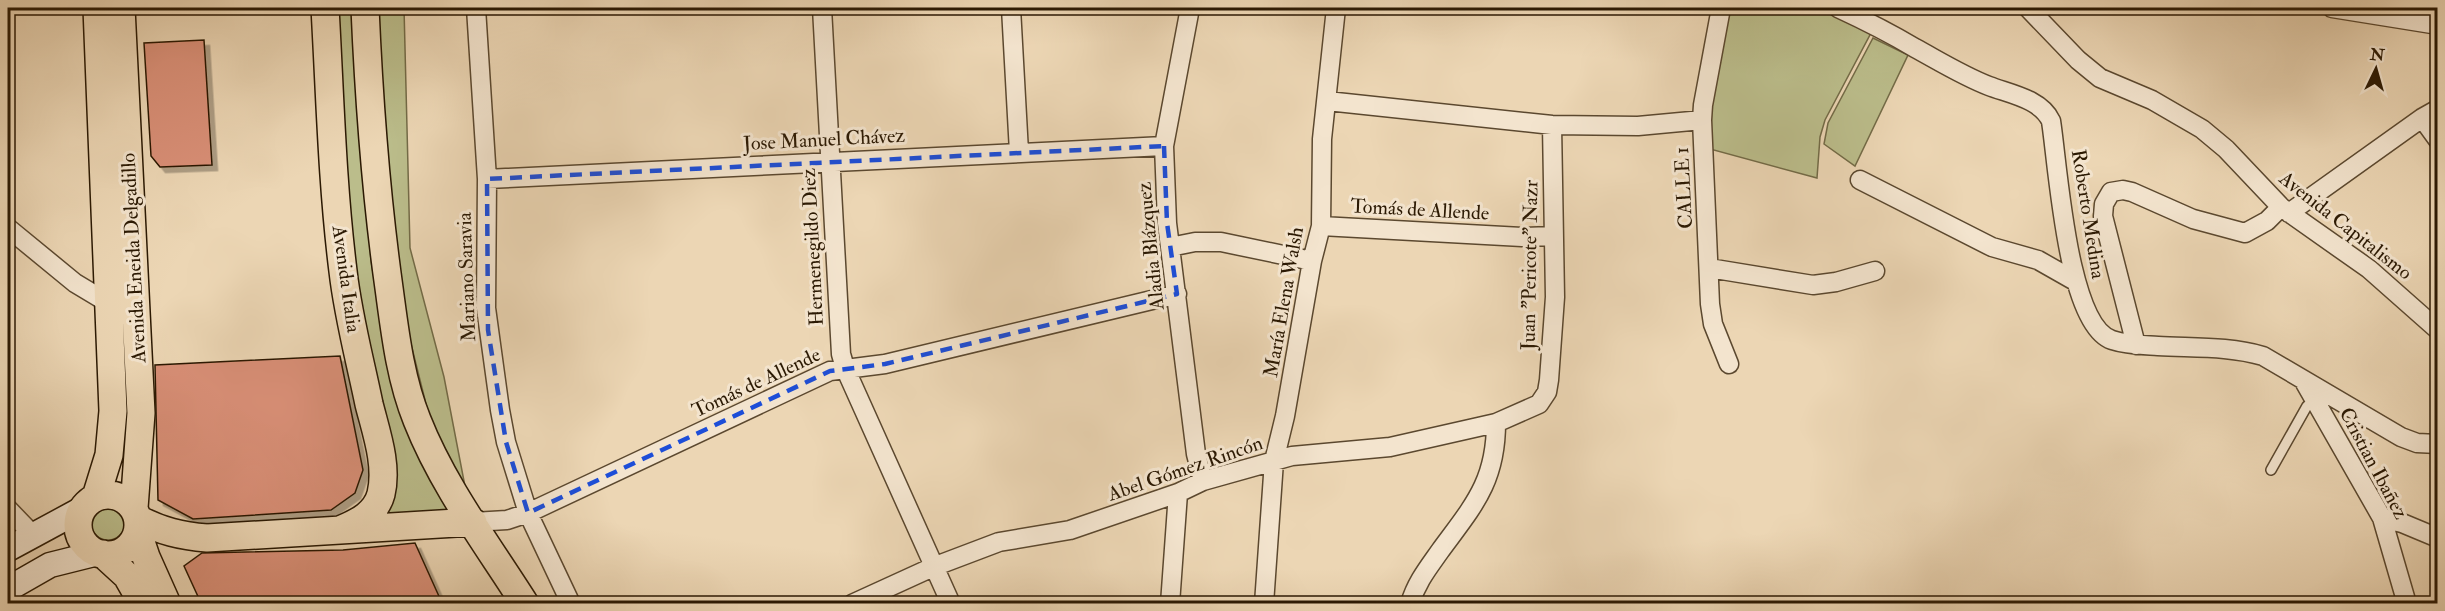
<svg xmlns="http://www.w3.org/2000/svg" width="2445" height="611" font-family="'IM FELL Double Pica',serif">
	<defs>
		<filter id="shadow"><feDropShadow dx="5.5" dy="5.5" stdDeviation="0" flood-color="#0004"/></filter>
	</defs>
	<rect width="100%" height="100%" fill="#ecd6b4"/>
	<filter id="stains"><feTurbulence type="fractalNoise" baseFrequency=".00333" numOctaves="4"/><feColorMatrix values="0 0 0 0 .2 0 0 0 0 .09 0 0 0 0 .02 0 0 0 .5 -.17"/></filter>
	<radialGradient id="worn" r=".72"><stop offset=".6" stop-color="#630" stop-opacity="0"/><stop offset="1" stop-color="#630" stop-opacity=".3"/></radialGradient>
	<path fill="#bbbd8b" stroke="#736b47" stroke-width="1.5" d="M331 8H355L371 261 387 355 456 512 374 517Z
		M378 8H404L410 248 444 377 468 502 434 436 402 308 380 72Z
		M1725 8H1823L1872 31 1825 120 1820 137 1817 178 1710 149V110Z
		M1873 38 1908 55 1855 166 1824 144 1828 123Z
		M91 523a17 17 0 1 1 34 0a17 17 0 1 1-34 0Z"/>
	<path fill="#d98f77" stroke="#2b1903" stroke-width="1.5" filter="url(#shadow)" d="M204 40 212 165 160 167 151 156 144 43Z
		M340 356 363 470 355 493 331 510 193 519 158 500 155 365Z
		M415 543 442 603H201L184 566 202 553 343 550Z"/>
	<g fill="none" stroke-linecap="round" stroke-linejoin="round">
		<defs>
			<path id="service" d="M2271 470 2307 406 2315 400"/>
			<path id="minor" d="M476 8 487 179 486 308 500 410 506 442 528 513 571 604
				M822 8 841 354 845 368 951 604
				M1011 8 1019 152
				M1190 8 1164 146 1167 223 1196 454 1203 481
				M1721 8 1703 105 1702 120 1710 304 1713 324 1729 364
				M1838 8C1864 20 1890 33 1915 48 1939 61 1963 76 1989 86 2010 94 2041 99 2051 121 2058 165 2067 325 2112 340 2127 345 2143 345 2158 346 2193 348 2230 346 2263 356L2401 437 2417 443 2438 444
				M2028 8 2078 60 2100 78 2152 100 2202 129 2226 149 2281 207 2369 269 2438 330
				M2332 8 2438 25
				M1327 101 1552 125 1638 126 1702 120
				M2422 118 2438 140
				M487 179 1164 146
				M1860 180 1992 247 2038 260 2075 281
				M2289 213 2422 118 2438 109
				M1321 226 1522 237 1553 236
				M8 228 75 283 110 304
				M1170 247 1195 242H1221L1312 261
				M1709 268 1813 285 1836 282 1875 271
				M2136 345 2103 216 2104 204 2111 192 2123 190 2132 192 2193 219 2245 233 2267 221 2281 207
				M2305 383 2382 518 2407 604
				M8 509 33 535
				M2382 518 2402 523 2438 538
				M473 522 507 520 528 513 830 371 885 364 1177 294
				M852 604 933 567 999 542 1070 530 1178 493 1203 481 1292 456 1390 447 1496 423 1539 404 1547 392 1549 380 1555 297 1552 125
				M1170 604 1178 493
				M1264 604 1274 461 1285 416 1312 261 1321 226 1322 139 1336 8
				M1410 604C1416 583 1428 568 1440 551 1473 506 1496 482 1496 423"/>
			<path id="secondary" d="M8 549 82 509
				M8 589 50 565 98 553"/>
			<path id="primary" d="M121 8 141 413 134 508
				M325 8C330 95 332 183 343 271 348 316 360 360 369 404 376 432 388 465 381 494 376 513 359 522 342 529
				M365 8C369 101 376 195 389 288 395 332 400 378 417 420 443 486 487 544 525 604
				M78 525a30 30 0 1 1 60 0a30 30 0 1 1-60 0Z
				M96 497 109 455 113 411 97 8
				M138 519C161 531 181 536 207 538L473 522
				M138 533 146 557 167 604
				M103 554 127 576 143 604"/>
		</defs>
		<use href="#service" stroke="#5b482f" stroke-width="12"/>
		<use href="#minor" stroke="#5b482f" stroke-width="21"/>
		<use href="#secondary" stroke="#2b1903" stroke-width="27"/>
		<use href="#primary" stroke="#2b1903" stroke-width="30"/>
		<use href="#service" stroke="#f3e4ce" stroke-width="9"/>
		<use href="#minor" stroke="#f3e4ce" stroke-width="18"/>
		<use href="#secondary" stroke="#f3e4ce" stroke-width="24"/>
		<use href="#primary" stroke="#ecd6b4" stroke-width="27"/>
	</g>
	<path fill="none" stroke="#1d4ed8" stroke-width="4.5" stroke-dasharray="12 8" stroke-linejoin="round" d="M1164 146 1167 223 1177 294 885 364 830 371 528 513 506 442 488 330 487 179Z"/>
	<g text-anchor="middle" stroke-width="6" stroke-linejoin="round" paint-order="stroke">
		<g font-size="20" fill="#2b1903" stroke="#f3e4ce">
			<text transform="translate(824 139) rotate(-3)" y="7">Jose Manuel Chávez</text>
			<text transform="translate(1683 188) rotate(-93)" y="7">CALLE 1</text>
			<text transform="translate(1420 209) rotate(3)" y="7">Tomás de Allende</text>
			<text transform="translate(2089 214) rotate(81)" y="7">Roberto Medina</text>
			<text transform="translate(2346 225) rotate(38)" y="7">Avenida Capitalismo</text>
			<text transform="translate(1150 246) rotate(-96)" y="7">Aladia Blázquez</text>
			<text transform="translate(812 247) rotate(-93)" y="7">Hermenegildo Diez</text>
			<text transform="translate(133 258) rotate(-93)" y="7">Avenida Eneida Delgadillo</text>
			<text transform="translate(1529 265) rotate(-89)" y="7">Juan "Pericote" Nazr</text>
			<text transform="translate(466 277) rotate(-92)" y="7">Mariano Saravia</text>
			<text transform="translate(347 279) rotate(82)" y="7">Avenida Italia</text>
			<text transform="translate(1283 302) rotate(-80)" y="7">María Elena Walsh</text>
			<text transform="translate(756 382) rotate(-25)" y="7">Tomás de Allende</text>
			<text transform="translate(2374 463) rotate(62)" y="7">Cristian Ibañez</text>
			<text transform="translate(1185 468) rotate(-19)" y="7">Abel Gómez Rincón</text>
		</g>
	</g>
	<rect width="2445" height="611" fill="none" stroke="#ecd6b4" stroke-width="30"/>
	<rect x="9" y="9" width="2427" height="593" fill="none" stroke="#2b1903" stroke-width="3"/>
	<rect x="15" y="15" width="2415" height="581" fill="none" stroke="#2b1903" stroke-width="1.5"/>
	<g transform="translate(2376 69) rotate(5)" stroke="#f3e4ce" stroke-width="4.5" paint-order="stroke">
	<path d="M0-4.5L10 22L0 15L-10 22Z" fill="#2b1903"/>
	<text y="-9" font-size="16" font-weight="bold" text-anchor="middle" fill="#2b1903">N</text>
	</g>
	<rect width="100%" height="100%" filter="url(#stains)"/>
	<rect width="100%" height="100%" fill="url(#worn)"/>
</svg>
